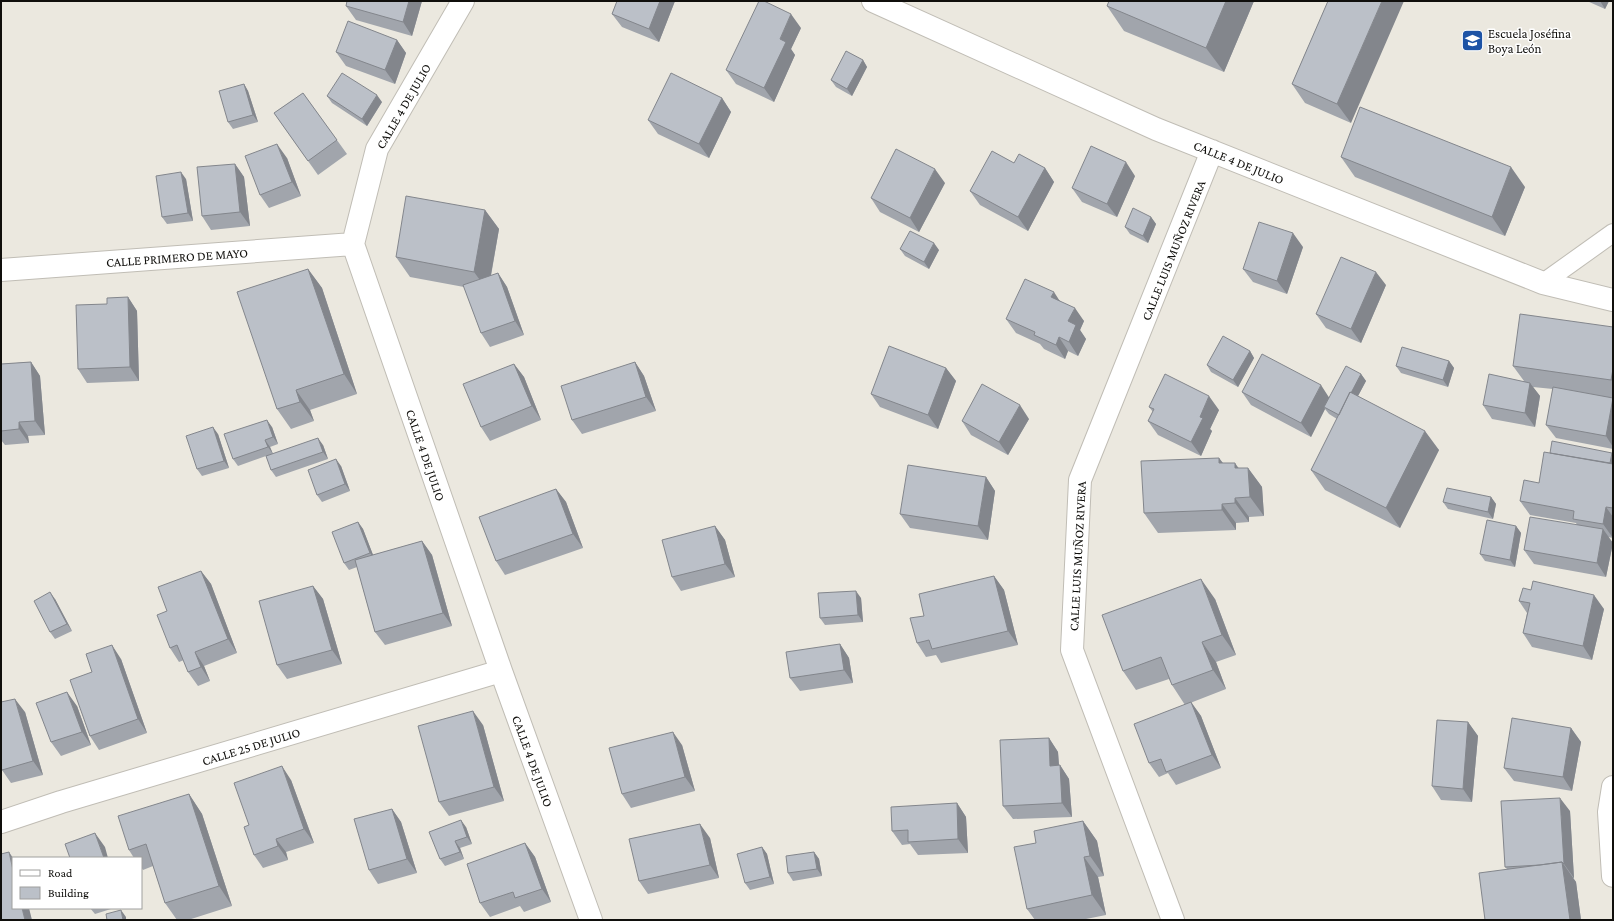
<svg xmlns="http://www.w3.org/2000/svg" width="1614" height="921" font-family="'Crimson Pro',serif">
	<rect width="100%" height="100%" fill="#ebe8df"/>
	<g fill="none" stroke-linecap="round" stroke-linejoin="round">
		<defs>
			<path id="lane" d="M1543 283 1613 233"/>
			<path id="street" d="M463 1 377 149 353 244 501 671 591 920
				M873 1 1156 129 1543 283 1613 300
				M1 270 353 244
				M1613 787 1609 812 1613 876
				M1 822 61 802 501 671
				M1173 920 1072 650 1080 480 1212 151"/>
		</defs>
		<use href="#lane" stroke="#c0bdb5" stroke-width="20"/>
		<use href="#street" stroke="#c0bdb5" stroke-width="24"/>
		<use href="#lane" stroke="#fff" stroke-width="18"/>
		<use href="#street" stroke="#fff" stroke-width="22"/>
	</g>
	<path fill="#a1a5ac" d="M347 1H422L412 36 356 20 346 6Z
		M617 1H675L659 42 622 27 612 14Z
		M1109 1H1254L1224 72 1124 31 1107 6Z
		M1328 1 1351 123 1305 103 1292 84Z
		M1587 1H1609L1605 9Z
		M801 28 791 49 795 55 774 102 736 84 726 70Z
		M397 40 406 53 395 84 346 66 336 52Z
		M863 60 867 67 852 96 836 87 831 80Z
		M244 84 248 91 258 122 233 129 228 122Z
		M303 93 347 154 318 175 274 113Z
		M327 96 382 102 367 126 332 103Z
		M722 98 731 112 709 158 658 134 648 120Z
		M1341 157 1525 187 1505 236 1355 177Z
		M287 158 301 196 269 208 260 195Z
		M1014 163 1045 168 1054 182 1028 231 980 205 970 191Z
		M235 164 244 177 250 226 211 230 202 216Z
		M1135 176 1117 217 1082 202 1072 188Z
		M186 179 193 221 167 224 162 217Z
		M945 183 919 232 880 212 871 198Z
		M485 210 499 229 491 276 498 273 507 287 524 335 490 347 481 333 464 287 410 277 396 257Z
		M1151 217 1156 224 1148 243 1130 234 1125 227Z
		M1303 247 1287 294 1253 282 1243 269Z
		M900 249 939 250 929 269 905 256Z
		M308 269 322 288 357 394 310 410 314 421 291 429 277 409Z
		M1386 285 1361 343 1326 328 1316 314Z
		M128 297 137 311 139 381 87 383 78 369 107 304Z
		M1059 300 1084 321 1080 330 1086 339 1078 356 1068 351 1065 359 1044 349 1040 344 1016 333 1006 319Z
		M1613 327V449L1556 438 1546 425 1553 389 1533 387 1540 396 1535 427 1492 419 1483 405 1524 381 1513 366Z
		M1250 351 1254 358 1238 387 1211 372 1207 365Z
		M1449 361 1454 368 1448 387 1401 373 1396 366Z
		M31 362 40 376 45 435 28 436 29 443 5 445 1 440V364Z
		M635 362 644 376 656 411 582 434 572 420Z
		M514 364 524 377 541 420 490 441 481 427Z
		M946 368 956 381 938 429 880 407 871 394Z
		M1361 374 1366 381 1358 396 1439 450 1400 528 1325 490 1311 470 1337 419 1329 414 1325 409 1311 437 1251 405 1242 392 1329 397Z
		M1149 407 1219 410 1210 429 1212 431 1201 456 1158 435 1148 421 1153 412Z
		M1029 419 1008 455 971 435 962 421Z
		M272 427 278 444 270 447 273 454 323 445 328 459 276 477 271 470 266 456 238 466 233 459Z
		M218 434 229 468 202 476 197 469Z
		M1550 453H1612L1613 454V538L1608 537 1613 543 1606 577 1534 564 1524 550 1577 525 1576 523 1530 515 1520 501 1539 483Z
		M1219 458 1223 463 1239 468H1248L1262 487 1264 516 1249 517V522L1236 523V530L1158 533 1144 513Z
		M341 466 350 491 322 502 317 495Z
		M986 477 995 491 988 540 910 528 900 514Z
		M556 489 566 502 583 548 505 575 496 561Z
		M1491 497 1496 504 1493 519 1448 509 1443 502Z
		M358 522 363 529 373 555 422 541 432 555 452 626 385 645 375 632 357 567 349 570 344 563Z
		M715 526 725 540 735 577 681 591 672 577Z
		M1516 526 1521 533 1515 567 1485 561 1480 554Z
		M201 571 211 584 237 653 204 666 210 681 198 686 188 672 184 660 179 662 170 648 167 611Z
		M994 576 1004 590 1018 645 941 663 936 655 926 657 917 643 924 616Z
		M313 586 323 599 342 664 287 679 277 665Z
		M1531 590 1604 609 1592 660 1532 647 1523 633 1527 613 1519 601Z
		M861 598 863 622 825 625 820 618Z
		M55 599 72 631 55 639 50 632Z
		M1215 599 1236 655 1216 662 1226 689 1185 705 1172 685 1169 679 1136 690 1123 671Z
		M840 644 849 658 853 683 800 691 790 678Z
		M121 659 147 733 99 750 90 736 92 672Z
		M1191 702 1201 716 1221 768 1176 785 1168 773 1159 777 1149 763Z
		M77 706 91 745 61 756 51 742Z
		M25 712 43 775 11 783 2 770Z
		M1468 722 1478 736 1472 802 1441 800 1432 786Z
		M483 725 504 801 449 816 439 802Z
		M1571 728 1581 742 1572 791 1514 781 1504 768Z
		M1049 738 1058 752 1059 765H1060L1069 779 1072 817 1013 819 1003 806Z
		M682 745 695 791 631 808 622 794Z
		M291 780 314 843 286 852 288 860 263 868 254 855 249 825Z
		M189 794 202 814 232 906 188 920H177L165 903 153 866 143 870 141 867V858H134L129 850Z
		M957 803 966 817 968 853 918 855 910 844 902 845 892 831Z
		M392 809 401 822 417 873 378 884 369 870Z
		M1570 811 1574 878H1573L1576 882 1581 920H1485L1507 869 1505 867Z
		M1083 821 1097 841 1104 876 1098 877 1106 915 1081 920H1035L1027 909 1036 843Z
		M466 827 472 844 460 848 464 859 445 866 440 859Z
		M710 838 719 878 648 894 639 881Z
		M525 843 535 857 551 902 524 912 520 906 490 917 480 903Z
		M762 847 767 854 774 884 750 890 745 883Z
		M814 852 819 859 822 876 793 881 788 873Z
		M90 908H114L95 914Z"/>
	<path fill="#83868c" d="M409 1H422L412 36 403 22Z
		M660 1H675L659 42 649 29Z
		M1226 1H1254L1224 72 1206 48Z
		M1382 1H1404L1351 123 1337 104Z
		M1600 1H1609L1605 9Z
		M791 14 801 28 791 49 795 55 774 102 764 88 780 39Z
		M397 40 406 53 395 84 385 70Z
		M863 60 867 67 852 96 847 89Z
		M244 84 248 91 258 122 253 115Z
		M377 95 382 102 367 126 362 119Z
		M722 98 731 112 709 158 699 144Z
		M277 144 287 158 301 196 292 182Z
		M1126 162 1135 176 1117 217 1107 204Z
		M235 164 244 177 250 226 240 212Z
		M1511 167 1525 187 1505 236 1492 217Z
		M1045 168 1054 182 1028 231 1018 217Z
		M935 169 945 183 919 232 910 218Z
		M181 172 186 179 193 221 188 213Z
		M485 210 499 229 488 291 474 272Z
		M1151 217 1156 224 1148 243 1143 236Z
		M1293 233 1303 247 1287 294 1277 281Z
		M934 243 939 250 929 269 924 262Z
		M308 269 322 288 357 394 344 374Z
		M1376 272 1386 285 1361 343 1351 329Z
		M498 273 507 287 524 335 515 321Z
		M1054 292 1063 306 1051 297Z
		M128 297 137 311 139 381 130 367Z
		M1075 308 1084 321 1080 330 1086 339 1078 356 1069 342 1068 321Z
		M1059 337 1068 351 1065 359 1056 345Z
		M1250 351 1254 358 1238 387 1233 380Z
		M1449 361 1454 368 1448 387 1443 380Z
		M31 362 40 376 45 435 35 421Z
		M635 362 644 376 656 411 646 397Z
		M514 364 524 377 541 420 532 406Z
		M946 368 956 381 938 429 928 415Z
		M1613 369V382L1611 380Z
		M1361 374 1366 381 1344 422 1339 415Z
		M1530 383 1540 396 1535 427 1525 413Z
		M1321 385 1330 399 1324 407 1325 409 1311 437 1301 423Z
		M296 390 310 410 314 421 300 402Z
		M1209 396 1219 410 1210 429 1212 431 1201 456 1191 442 1200 417Z
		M1613 398V447L1606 436Z
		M1020 405 1029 419 1008 455 999 442Z
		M267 420 272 427 278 444 273 437Z
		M19 422 28 436 29 443 19 429Z
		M213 427 218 434 229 468 224 461Z
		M1425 431 1439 450 1400 528 1386 508Z
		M318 438 323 445 328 459 323 452Z
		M265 440 270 447 273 454 268 447Z
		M1612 453 1613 454V470L1610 465Z
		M1219 458 1233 477 1219 463Z
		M336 459 341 466 350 491 345 484Z
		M1235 463 1249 483 1235 468Z
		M1248 468 1262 487 1264 516 1250 497Z
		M986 477 995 491 988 540 978 526Z
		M556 489 566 502 583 548 573 534Z
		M1491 497 1496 504 1493 519 1488 512Z
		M1235 498 1249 517V522L1235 503Z
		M1222 504 1236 523V530L1222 510Z
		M1606 507 1613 517V538L1603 524Z
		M358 522 363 529 375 560 370 553Z
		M715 526 725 540 735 577 725 564Z
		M1516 526 1521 533 1515 567 1510 560Z
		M1603 529 1613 543 1606 577 1597 563Z
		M422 541 432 555 452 626 443 613Z
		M201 571 211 584 237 653 228 639Z
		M994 576 1004 590 1018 645 1008 631Z
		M1201 579 1215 599 1236 655 1222 635Z
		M313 586 323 599 342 664 332 650Z
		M856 591 861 598 863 622 858 615Z
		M50 592 55 599 72 631 67 624Z
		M1594 595 1604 609 1592 660 1583 646Z
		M1202 642 1216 662 1226 689 1213 670Z
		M840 644 849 658 853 683 844 670Z
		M112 645 121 659 147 733 138 719Z
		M195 652 204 666 210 681 201 667Z
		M67 692 77 706 91 745 82 732Z
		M15 699 25 712 43 775 33 761Z
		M1191 702 1201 716 1221 768 1212 755Z
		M473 711 483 725 504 801 494 787Z
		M1468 722 1478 736 1472 802 1463 789Z
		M1571 728 1581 742 1572 791 1563 777Z
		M673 732 682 745 695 791 685 777Z
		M1049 738 1058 752 1060 780 1050 766Z
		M1060 765 1069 779 1072 817 1062 803Z
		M282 766 291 780 314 843 304 829Z
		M189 794 202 814 232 906 219 886Z
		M1560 798 1570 811 1574 878 1564 864Z
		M957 803 966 817 968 853 958 839Z
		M392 809 401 822 417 873 407 859Z
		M461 820 466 827 472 844 467 837Z
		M1083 821 1097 841 1104 876 1090 856Z
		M700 824 710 838 719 878 710 865Z
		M95 833 105 847 108 858H104Z
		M276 839 286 852 288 860 278 846Z
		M455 841 460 848 464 859 460 852Z
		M525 843 535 857 551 902 542 889Z
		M762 847 767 854 774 884 770 877Z
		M9 852 13 858V870Z
		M814 852 819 859 822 876 817 869Z
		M1084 857 1098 877 1106 915 1092 895Z
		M1562 862 1576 882 1581 920H1570Z
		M22 908H29L32 920H25Z
		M121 910 126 917V920H123Z"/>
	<path fill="#bbc0c8" stroke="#83868c" d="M347 1H409L403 22 346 6Z
		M617 1H660L649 29 612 14Z
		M759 1H764L791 14 780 39 786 42 764 88 726 70Z
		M1109 1H1226L1206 48 1107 6Z
		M1328 1H1382L1337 104 1292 84Z
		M348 21 397 40 385 70 336 52Z
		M846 51 863 60 847 89 831 80Z
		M342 73 377 95 362 119 327 96Z
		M671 73 722 98 699 144 648 120Z
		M244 84 253 115 228 122 219 91Z
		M303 93 337 140 308 161 274 113Z
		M1360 107 1511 167 1492 217 1341 157Z
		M277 144 292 182 260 195 245 156Z
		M1091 146 1126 162 1107 204 1072 188Z
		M896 149 935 169 910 218 871 198Z
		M992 151 1014 163 1019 154 1045 168 1018 217 970 191Z
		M235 164 240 212 202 216 197 167Z
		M181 172 188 213 162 217 156 176Z
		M406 196 485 210 474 272 396 257Z
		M1133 208 1151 217 1143 236 1125 227Z
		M1259 222 1293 233 1277 281 1243 269Z
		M910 231 934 243 924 262 900 249Z
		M1341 257 1376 272 1351 329 1316 314Z
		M308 269 344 374 296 390 300 402 277 409 237 292Z
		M498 273 515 321 481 333 463 285Z
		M1025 279 1054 292 1051 297 1075 308 1068 321 1076 325 1069 342 1059 337 1056 345 1034 335 1035 332 1006 319Z
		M128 297 130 367 78 369 76 305 107 304V298Z
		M1520 314 1613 327V369L1611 380 1513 366Z
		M1223 336 1250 351 1233 380 1207 365Z
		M889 346 946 368 928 415 871 394Z
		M1402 347 1449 361 1443 380 1396 366Z
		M1262 354 1321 385 1301 423 1242 392Z
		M31 362 35 421 19 422V429L1 431V364Z
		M635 362 646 397 572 420 561 386Z
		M514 364 532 406 481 427 463 384Z
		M1346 366 1361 374 1351 393 1350 392 1339 415 1324 407Z
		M1165 374 1209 396 1200 417 1203 418 1191 442 1148 421 1154 409 1149 407Z
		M1489 374 1530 383 1525 413 1483 405Z
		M982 384 1020 405 999 442 962 421Z
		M1553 387 1613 398 1606 436 1546 425Z
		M1350 392 1425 431 1386 508 1311 470Z
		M267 420 273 437 265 440 268 447 233 459 224 434Z
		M213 427 224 461 197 469 186 436Z
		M318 438 323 452 271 470 266 456Z
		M1552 441 1612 453 1610 463 1550 453Z
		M1544 452 1613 464V508L1606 507 1603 524 1573 519 1574 511 1520 501 1524 480 1539 483Z
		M1219 458V463H1235V468H1248L1250 497 1235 498V503L1222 504V510L1144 513 1141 461Z
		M336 459 345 484 317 495 308 470Z
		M908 465 986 477 978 526 900 514Z
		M1447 488 1491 497 1488 512 1443 502Z
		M556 489 573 534 496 561 479 517Z
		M1530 517 1603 529 1597 563 1524 550Z
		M1487 520 1516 526 1510 560 1480 554Z
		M358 522 370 553 344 563 332 532Z
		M715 526 725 564 672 577 662 540Z
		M422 541 443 613 375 632 355 560Z
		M201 571 228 639 195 652 201 667 188 672 177 645 170 648 157 615 167 611 158 587Z
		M994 576 1008 631 932 649 929 640 917 643 910 618 924 616 919 594Z
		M1201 579 1222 635 1202 642 1213 670 1172 685 1161 657 1123 671 1102 615Z
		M1533 581 1594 595 1583 646 1523 633 1530 603 1519 601 1523 588 1531 590Z
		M313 586 332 650 277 665 259 601Z
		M856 591 858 615 820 618 818 593Z
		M50 592 67 624 50 632 34 601Z
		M840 644 844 670 790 678 786 652Z
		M112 645 138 719 90 736 70 680 92 672 86 654Z
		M67 692 82 732 51 742 36 703Z
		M15 699 33 761 2 770 1 767V702Z
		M1191 702 1212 755 1166 772 1161 759 1149 763 1134 724Z
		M473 711 494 787 439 802 418 726Z
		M1512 718 1571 728 1563 777 1504 768Z
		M1437 720 1468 722 1463 789 1432 786Z
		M673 732 685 777 622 794 609 748Z
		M1049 738 1050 766 1060 765 1062 803 1003 806 1000 740Z
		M282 766 304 829 276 839 278 846 254 855 244 827 249 825 234 783Z
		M189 794 219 886 165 903 146 844 129 850 118 816Z
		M1560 798 1564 864 1562 862 1540 865 1505 867 1501 801Z
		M957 803 958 839 908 842V830L892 831 891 807Z
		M392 809 407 859 369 870 354 819Z
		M461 820 467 837 455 841 460 852 440 859 429 832Z
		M1083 821 1090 856 1084 857 1092 895 1027 909 1014 847 1036 843 1034 831Z
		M700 824 710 865 639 881 629 839Z
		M95 833 104 858H70L65 844Z
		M525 843 542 889 515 898 513 892 480 903 467 864Z
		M762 847 770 877 745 883 737 854Z
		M9 852 13 870V908H22L25 920H1V854Z
		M814 852 817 869 788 873 786 856Z
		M1562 862 1570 920H1485L1479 873Z
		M121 910 123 920H107L106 914Z"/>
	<defs>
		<symbol id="school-square" viewBox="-11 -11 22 22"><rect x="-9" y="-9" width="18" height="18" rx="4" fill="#1d53a5" stroke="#fff"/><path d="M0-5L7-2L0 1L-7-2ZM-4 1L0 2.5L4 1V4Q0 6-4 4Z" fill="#fff"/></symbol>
	</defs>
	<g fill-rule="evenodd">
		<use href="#school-square" x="1460" y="28" width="25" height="25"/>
	</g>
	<g text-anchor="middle" stroke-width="3" stroke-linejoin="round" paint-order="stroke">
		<g font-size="13" fill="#100f0c" stroke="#fff" text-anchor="start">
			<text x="1488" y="38">Escuela Joséfina<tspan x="1488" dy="15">Boya León</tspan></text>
		</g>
		<g font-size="13" fill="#100f0c" stroke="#fff">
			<text transform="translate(403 106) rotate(-60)" y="5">CALLE 4 DE JULIO</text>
			<text transform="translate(1239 162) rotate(22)" y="5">CALLE 4 DE JULIO</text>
			<text transform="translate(1173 250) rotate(-68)" y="5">CALLE LUIS MUÑOZ RIVERA</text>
			<text transform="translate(177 257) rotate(-4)" y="5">CALLE PRIMERO DE MAYO</text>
			<text transform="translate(426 455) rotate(71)" y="5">CALLE 4 DE JULIO</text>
			<text transform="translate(1077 556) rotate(-87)" y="5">CALLE LUIS MUÑOZ RIVERA</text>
			<text transform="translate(251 746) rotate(-17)" y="5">CALLE 25 DE JULIO</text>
			<text transform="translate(533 761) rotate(70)" y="5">CALLE 4 DE JULIO</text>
		</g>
	</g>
	<rect width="1614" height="921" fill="none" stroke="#100f0c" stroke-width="4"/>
	<rect x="12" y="857" width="130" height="52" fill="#ffffff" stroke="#9f9f9e"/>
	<rect x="20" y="870" width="20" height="6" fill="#ffffff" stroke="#9f9f9e"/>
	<text x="48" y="877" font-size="12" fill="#100f0c">Road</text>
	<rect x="20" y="887" width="20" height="12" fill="#bbc0c8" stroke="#9f9f9e"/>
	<text x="48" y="897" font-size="12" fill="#100f0c">Building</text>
</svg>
